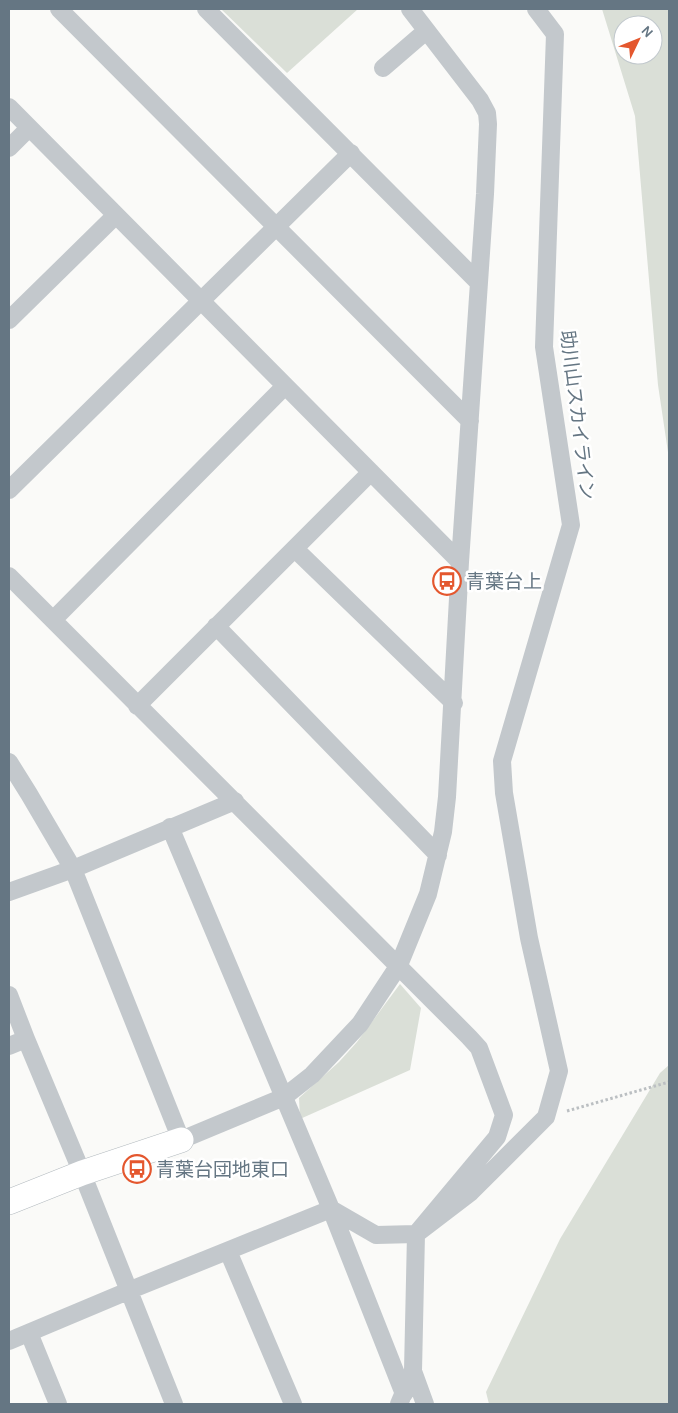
<svg xmlns="http://www.w3.org/2000/svg" width="678" height="1413" font-family="Karla,'Noto Sans JP',sans-serif">
	<rect width="100%" height="100%" fill="#fafaf8"/>
	<path fill="#dadfd7" fill-rule="evenodd" d="M221 9H358L287 73Z
		M602 9H669V459L658 385 635 116ZM623 25H653V55H623Z
		M400 984 421 1008 410 1070 300 1119 299 1098 339 1062 357 1042Z
		M669 1065V1404H489L486 1392 560 1239 660 1073Z"/>
	<g fill="none" stroke-linecap="round" stroke-linejoin="round">
		<defs>
			<path id="secondary" d="M9 1202 82 1173 181 1140"/>
		</defs>
		<use href="#secondary" stroke="#b3babf" stroke-width="26"/>
		<path stroke="#bbbfc2" stroke-width="3" stroke-dasharray="2.5 2.5" stroke-linecap="butt" d="M567 1111 669 1082"/>
		<path stroke="#c3c8cc" stroke-width="18" d="M59 9 470 421
			M206 9 479 283
			M383 68 426 31
			M9 107 460 562
			M9 148 29 128
			M9 320 116 215
			M9 490 351 153
			M295 549 454 703
			M9 576 469 1037 479 1048 504 1115 497 1137 416 1234 376 1235 331 1209 128 1291 9 1341
			M53 620 285 386
			M216 626 438 855
			M137 706 371 472
			M9 762 29 794 73 869 181 1140 284 1097 312 1075 360 1024 399 965 428 894 443 832 447 797 460 562 485 194 488 124 487 113 480 100 410 9
			M170 827 331 1209 404 1394
			M9 892 73 869 235 801
			M9 995 26 1039
			M9 1046 26 1039 82 1173 174 1404
			M228 1251 293 1404
			M29 1333 58 1404
			M413 1371 425 1404
			M399 1404 413 1371 416 1234 471 1192 546 1117 559 1071 529 938 504 793 502 761 571 525 544 347 555 34 536 9"/>
		<use href="#secondary" stroke="#fff" stroke-width="25"/>
	</g>
	<defs>
		<symbol id="bus-ring" viewBox="-11 -11 22 22"><circle r="9.5" fill="#fff" stroke="#e4572e" stroke-width="1.5"/><path d="M-5-6H5V4H4V6H2V4H-2V6H-4V4H-5ZM-3.5-4V0h7V-4ZM-3.5 1.2v1.5H-2V1.2ZM2 1.2v1.5H3.5V1.2Z" fill="#e4572e"/></symbol>
	</defs>
	<g fill-rule="evenodd">
		<use href="#bus-ring" x="431" y="565" width="32" height="32"/>
		<use href="#bus-ring" x="121" y="1153" width="32" height="32"/>
	</g>
	<g text-anchor="middle" stroke-width="5" stroke-linejoin="round" paint-order="stroke">
		<g font-size="19" fill="#657683" stroke="#fff">
			<text transform="translate(578 415) rotate(83)" y="7">助川山スカイライン</text>
		</g>
		<g font-size="19" fill="#657683" stroke="#fff" text-anchor="start">
			<text x="466" y="588">青葉台上</text>
			<text x="156" y="1176">青葉台団地東口</text>
		</g>
	</g>
	<rect width="678" height="1413" fill="none" stroke="#657683" stroke-width="20"/>
	<g transform="translate(638 40) rotate(47)"><circle r="24" fill="#ffffff" stroke="#c1c8cd"/>
	<path d="M0-4L9 19L0 12L-9 19Z" fill="#e4572e"/>
	<text y="-8" font-size="14" font-weight="bold" text-anchor="middle" fill="#657683">N</text>
	</g>
</svg>
